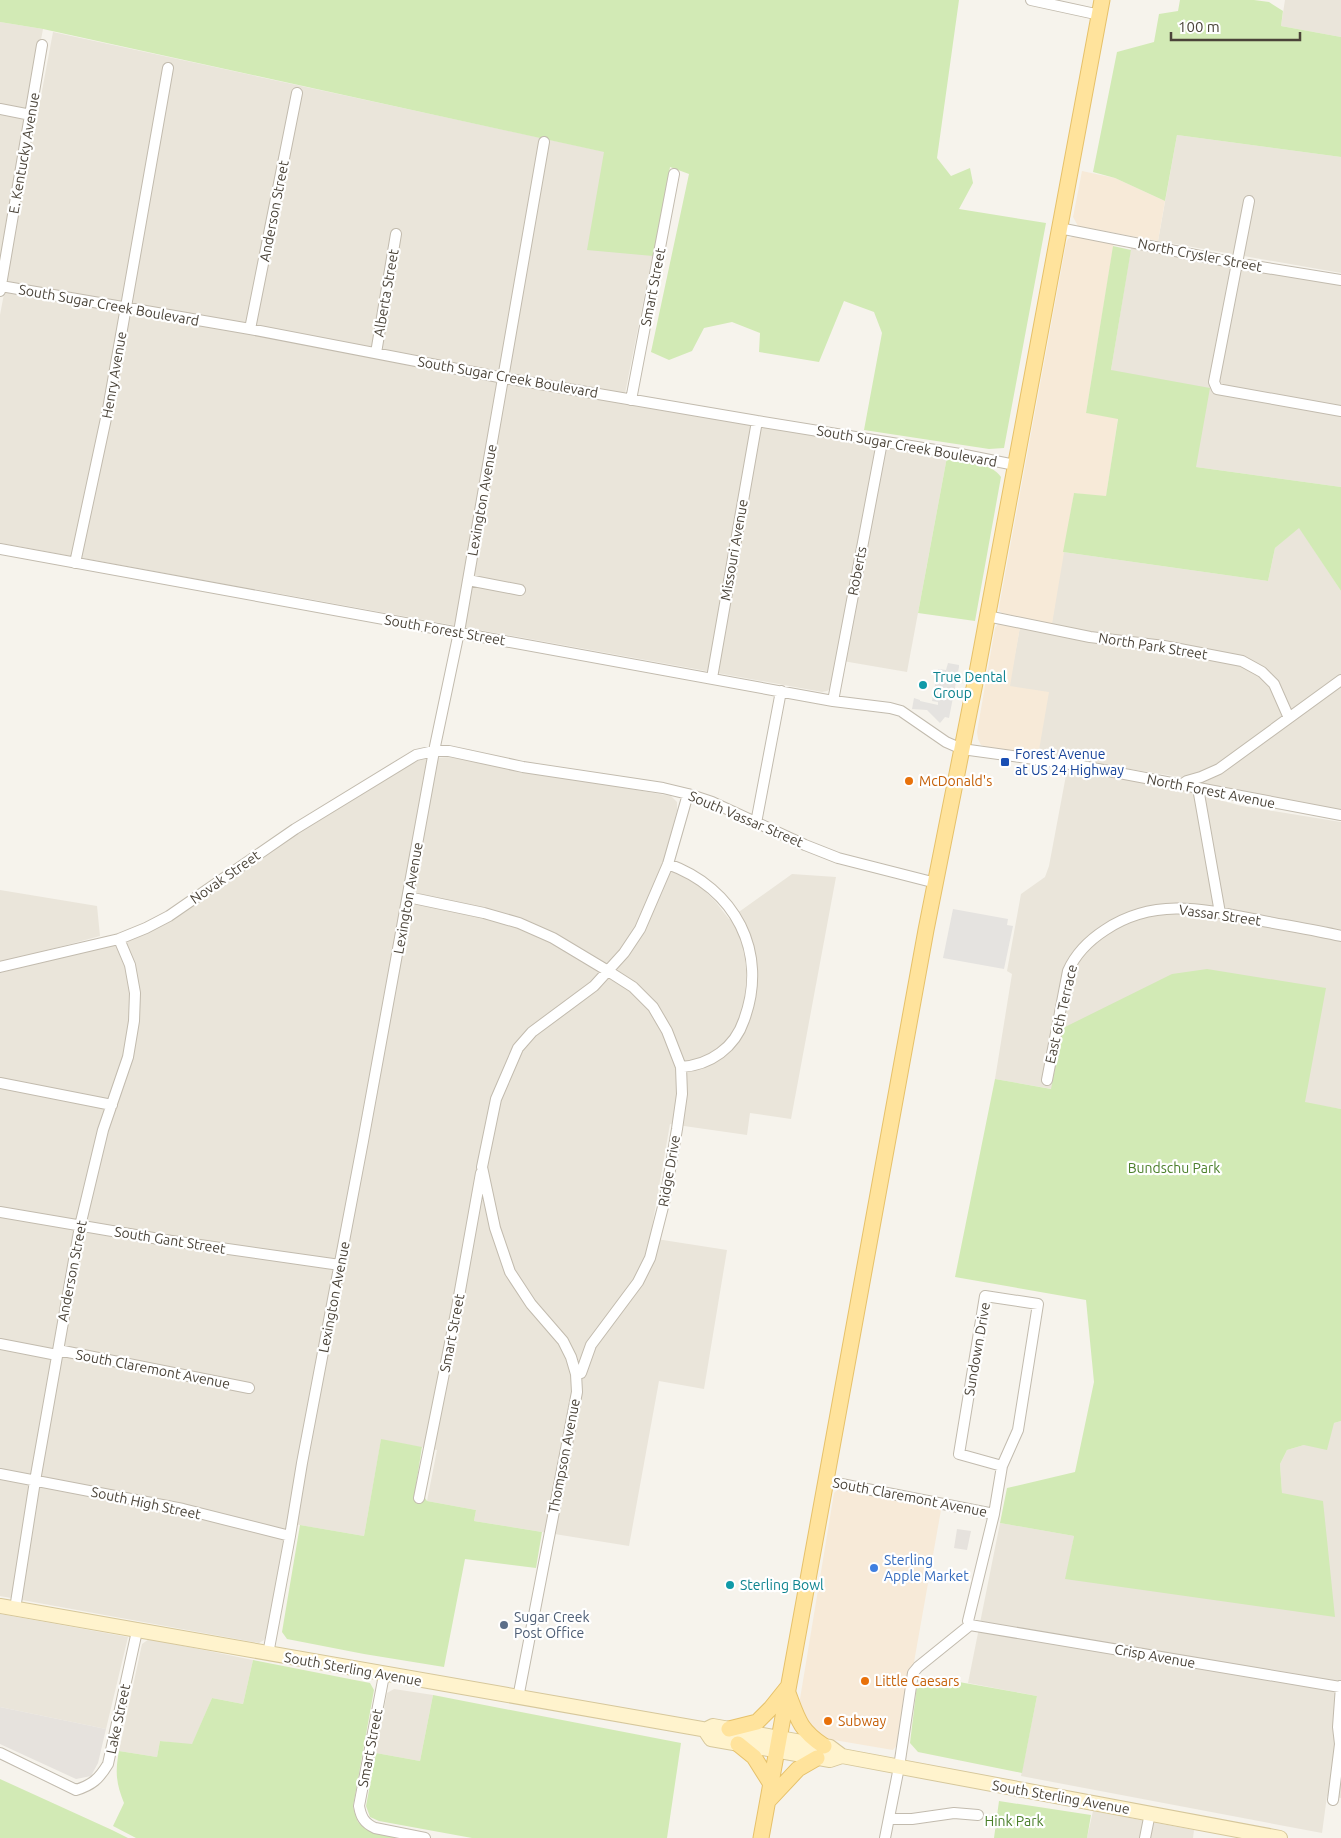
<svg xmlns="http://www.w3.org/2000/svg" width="1341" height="1838" font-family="Ubuntu,sans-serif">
	<rect width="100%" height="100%" fill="#f6f3ec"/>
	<path fill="#eae5da" d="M1285 0H1341V37L1281 26Z
		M0 22 43 29 0 261Z
		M53 32 670 166 623 404 947 457 907 672 837 660 830 689 827 691 822 692 0 543V315Z
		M1177 135 1341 157V273L1158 241Z
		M1131 248 1341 283V487L1196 467 1111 370Z
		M1299 527 1341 591V811L1218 787 1179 777 1068 759 1038 756 1009 686 1020 627 1050 634 1063 552 1268 581 1275 548Z
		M450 757 671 796 677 802V810L662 866 685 876 702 888 715 901 729 919 792 874 836 877 791 1119 750 1113 747 1135 670 1124 650 1238 727 1250 704 1389 659 1381 629 1546 474 1521 476 1510 427 1501 437 1450 381 1440 364 1536 288 1523 267 1635 264 1640 259 1643 0 1596V973L128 940 311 824 420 759Z
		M1067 770 1165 786 1242 806 1341 822V1109L1305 1103 1052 1089 995 1079 1012 974 1007 971 1021 894 1045 877 1049 866Z
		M0 890 97 906 100 936 0 963Z
		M1341 1421V1798L1327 1796 1322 1833 1021 1776 1037 1696 968 1683 1000 1523 1074 1536 1066 1579 1282 1493 1280 1464 1287 1450 1304 1445 1334 1423Z
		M0 1614 128 1637 106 1729 0 1707Z
		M149 1639 253 1660 243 1704 212 1698 192 1745 160 1741 157 1757 119 1751 142 1644Z
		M394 1689 433 1695 420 1761 376 1753 387 1693Z
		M1093 1811 1194 1830 1193 1838H1087Z"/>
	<path fill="#f7ead8" d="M1082 171 1115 178 1165 201 1158 241 1078 226 1073 217Z
		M1074 236 1114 242 1086 413 1118 418 1106 497 1074 493 1052 624 1002 613 999 611V607L1066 244 1068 239Z
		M999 623 1020 627 1010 686 1049 692 1038 756 992 749 981 745 978 739 977 732 995 628Z
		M839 1488 941 1510 900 1741 893 1750 822 1738 814 1735 799 1705 834 1493Z"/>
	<path fill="#e6e2dd" d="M957 1529 971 1531 967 1550 954 1548Z
		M0 1707 106 1729 98 1763 91 1776 76 1779 0 1744Z"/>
	<path fill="#d2eab5" d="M0 0H959L937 158 951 176 970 168 973 183 959 209 1046 223 1004 448 989 449 864 430 882 333 874 312 844 301 819 362 759 352 760 333 732 322 704 328 692 351 669 360 651 352 689 174 670 167 653 256 587 250 604 152 43 29 0 22Z
		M1180 0H1254L1269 2 1283 11 1281 26 1341 37V157L1177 135 1165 201 1115 178 1093 172 1117 52 1154 42 1159 14 1178 11Z
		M1113 246 1131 250 1111 370 1210 388 1196 467 1341 487V591L1299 528 1275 548 1268 581 1063 552 1074 493 1106 496 1118 419 1086 413Z
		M947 457C964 461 992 463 1001 477L975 621 918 613Z
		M1207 969 1326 988 1305 1102 1341 1109V1421L1334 1423 1327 1450 1304 1445 1287 1450 1280 1464 1282 1493 1323 1501 1335 1617 1065 1579 1074 1536 1000 1523 1007 1488 1075 1472 1094 1382 1086 1300 955 1277 995 1079 1051 1089 1063 1028 1172 974Z
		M381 1439 422 1447 416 1485 427 1501 476 1510 474 1521 542 1532 536 1568 465 1559 444 1667 364 1654 287 1639 282 1632 300 1525 364 1536Z
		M253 1660 370 1683 374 1690 353 1807 358 1822 370 1831 407 1838H136L113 1826 124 1803C116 1783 115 1772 119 1751L157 1757 160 1741 192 1744 212 1698 243 1704Z
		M931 1677 1037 1696 1022 1773 918 1752 910 1743 917 1685 920 1679Z
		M433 1695 681 1743 667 1838H472L379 1821 370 1817 366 1806 376 1753 420 1761Z
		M0 1779 112 1830 128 1838H0Z
		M999 1801 1091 1815 1087 1838H994Z"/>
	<path fill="#e5e3e0" d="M948 663 959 665V667L949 718 945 717 940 723 927 710 912 709 914 698 920 700V701L938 705V702L932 701 938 669 946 670Z
		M953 909 1008 919 1007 925 1013 926 1004 969 943 958Z"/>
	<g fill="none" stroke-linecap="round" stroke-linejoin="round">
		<defs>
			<path id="street" d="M1031 0 1100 15
				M0 109 31 115
				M1249 201 1214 382 1217 389 1341 411
				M1059 228 1236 263 1341 280
				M1 286 250 329 504 378 757 421 960 454 1015 465
				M0 291 42 45
				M250 329 297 93
				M376 353 396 234
				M631 400 674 174
				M0 549 833 701 890 708 901 711 946 742 962 749 1077 765 1341 815
				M75 563 108 409 168 68
				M468 580 520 590
				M987 616 1090 637 1164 646 1242 661 1262 672 1274 684 1289 718
				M712 678 757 421
				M833 701 882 442
				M1181 785 1187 781 1201 777 1219 769 1341 680
				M1198 788 1220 913
				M756 823 781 691
				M668 864C735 888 769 952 744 1020 735 1047 711 1065 681 1067
				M408 897 484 913 519 923 553 938 608 971 633 987 653 1007 667 1031 681 1067 682 1094 677 1129 665 1199 650 1258 638 1282 591 1345 581 1373 576 1374
				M0 967 119 939 146 928 169 916 295 829 416 755 434 751H449L523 767 663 788 688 794 712 802 805 845 838 858 936 883
				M1047 1080 1068 971C1076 953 1088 941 1105 930 1156 896 1207 910 1263 921 1289 926 1315 930 1341 936
				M0 1083 112 1105
				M0 1212 165 1240 340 1265
				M985 1296 1038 1304 1018 1430 1002 1466 959 1454Z
				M0 1344 57 1355
				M58 1350 249 1388
				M0 1474 183 1509 290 1536
				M826 1481 994 1514
				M419 1498 456 1313 481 1173
				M15 1609 35 1481 80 1226 103 1130 128 1057 134 1021 135 993 130 965 119 939
				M970 1625 1340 1687
				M268 1654 290 1536 302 1463 363 1141 434 751 459 632 544 142
				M384 1675 359 1806C361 1817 364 1823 375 1828L425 1838
				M518 1698 577 1392 576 1374 571 1357 563 1341 531 1304 510 1272 495 1228 482 1167 496 1099 518 1048 532 1032 594 986 624 953 640 929 668 864 688 794
				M0 1753 76 1790C92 1785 99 1779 108 1764L137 1631
				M1333 1800 1340 1744 1338 1727 1341 1686
				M889 1819H912L954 1813 978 1815
				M885 1838 899 1767 913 1673 918 1667 970 1625 968 1621 994 1514 1002 1466
				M1145 1838 1150 1813"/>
			<path id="secondary" d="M0 1606 702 1729 705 1730 713 1726 824 1746 830 1747 842 1756 1280 1838
				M705 1730 711 1739 830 1760 842 1756"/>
			<path id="primary" d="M788 1693C798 1720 800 1730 824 1746
				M729 1729 757 1722 771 1708 787 1688
				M738 1744 754 1757 771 1784
				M768 1801 798 1769 817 1758
				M761 1838 926 930 976 678 1102 0"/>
		</defs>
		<use href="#street" stroke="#c2bbae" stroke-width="12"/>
		<use href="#secondary" stroke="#d6c79b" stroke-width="16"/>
		<use href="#primary" stroke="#e6c16a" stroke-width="17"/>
		<use href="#street" stroke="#fff" stroke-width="10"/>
		<use href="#secondary" stroke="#fff3cd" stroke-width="14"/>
		<use href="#primary" stroke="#ffe39c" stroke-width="15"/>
	</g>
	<g fill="#0f9aa8" stroke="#fff" stroke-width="2">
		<circle cx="923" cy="685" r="5"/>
		<circle cx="730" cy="1585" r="5"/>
	</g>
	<rect fill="#1a4fb4" stroke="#fff" stroke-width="2" x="1000" y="757" width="10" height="10" rx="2.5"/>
	<g fill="#e8710a" stroke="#fff" stroke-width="2">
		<circle cx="909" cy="781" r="5"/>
		<circle cx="865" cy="1681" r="5"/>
		<circle cx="828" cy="1721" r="5"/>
	</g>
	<circle fill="#3f7fe0" stroke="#fff" stroke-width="2" cx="874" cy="1568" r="5"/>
	<circle fill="#5c6f8a" stroke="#fff" stroke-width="2" cx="504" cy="1625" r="5"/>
	<g text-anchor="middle" stroke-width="4.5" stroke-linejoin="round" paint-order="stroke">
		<g font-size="14" fill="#4b4439" stroke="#fff">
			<text transform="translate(24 153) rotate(-80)" y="5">E. Kentucky Avenue</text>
			<text transform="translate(274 211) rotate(-79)" y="5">Anderson Street</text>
			<text transform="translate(1200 255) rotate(11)" y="5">North Crysler Street</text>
			<text transform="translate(653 287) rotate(-79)" y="5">Smart Street</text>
			<text transform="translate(386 293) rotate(-80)" y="5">Alberta Street</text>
			<text transform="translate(109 305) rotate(10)" y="5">South Sugar Creek Boulevard</text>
			<text transform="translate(114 375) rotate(-80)" y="5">Henry Avenue</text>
			<text transform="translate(508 377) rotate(10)" y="5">South Sugar Creek Boulevard</text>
			<text transform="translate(907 446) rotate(10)" y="5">South Sugar Creek Boulevard</text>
			<text transform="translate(482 500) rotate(-80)" y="5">Lexington Avenue</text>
			<text transform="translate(734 550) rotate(-80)" y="5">Missouri Avenue</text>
			<text transform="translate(857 571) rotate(-79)" y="5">Roberts</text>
			<text transform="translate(445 630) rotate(10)" y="5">South Forest Street</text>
			<text transform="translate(1153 646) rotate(9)" y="5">North Park Street</text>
			<text transform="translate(1211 791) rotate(11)" y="5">North Forest Avenue</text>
			<text transform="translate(746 819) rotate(23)" y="5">South Vassar Street</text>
			<text transform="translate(225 877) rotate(-35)" y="5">Novak Street</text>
			<text transform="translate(408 898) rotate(-80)" y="5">Lexington Avenue</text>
			<text transform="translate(1220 915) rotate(8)" y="5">Vassar Street</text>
			<text transform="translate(1061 1014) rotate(-77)" y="5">East 6th Terrace</text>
			<text transform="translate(669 1171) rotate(-80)" y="5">Ridge Drive</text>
			<text transform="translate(170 1240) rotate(9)" y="5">South Gant Street</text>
			<text transform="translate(72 1271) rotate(-79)" y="5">Anderson Street</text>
			<text transform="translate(334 1297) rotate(-79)" y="5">Lexington Avenue</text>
			<text transform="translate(452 1333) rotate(-79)" y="5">Smart Street</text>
			<text transform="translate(977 1349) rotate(-80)" y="5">Sundown Drive</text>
			<text transform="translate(153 1369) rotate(11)" y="5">South Claremont Avenue</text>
			<text transform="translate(564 1456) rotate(-79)" y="5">Thompson Avenue</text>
			<text transform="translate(910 1497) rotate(11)" y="5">South Claremont Avenue</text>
			<text transform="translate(146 1503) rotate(12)" y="5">South High Street</text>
			<text transform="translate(1155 1656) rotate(10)" y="5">Crisp Avenue</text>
			<text transform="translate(353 1669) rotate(10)" y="5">South Sterling Avenue</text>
			<text transform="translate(118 1719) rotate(-78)" y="5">Lake Street</text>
			<text transform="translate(370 1748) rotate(-79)" y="5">Smart Street</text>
			<text transform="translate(1061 1797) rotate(10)" y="5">South Sterling Avenue</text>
		</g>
		<g font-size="14" fill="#0d838f" stroke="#fff" text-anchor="start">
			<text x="933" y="682">True Dental<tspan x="933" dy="16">Group</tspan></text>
			<text x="740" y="1590">Sterling Bowl</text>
		</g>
		<g font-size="14" fill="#164399" stroke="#fff" text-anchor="start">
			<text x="1015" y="759">Forest Avenue<tspan x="1015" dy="16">at US 24 Highway</tspan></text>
		</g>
		<g font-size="14" fill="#c56008" stroke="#fff" text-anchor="start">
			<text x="919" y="786">McDonald's</text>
			<text x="875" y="1686">Little Caesars</text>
			<text x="838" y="1726">Subway</text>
		</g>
		<g font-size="14" fill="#4a7f2a" stroke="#fff">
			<text x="1174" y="1173">Bundschu Park</text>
			<text x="1014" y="1826">Hink Park</text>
		</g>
		<g font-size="14" fill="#366cbe" stroke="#fff" text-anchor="start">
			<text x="884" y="1565">Sterling<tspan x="884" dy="16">Apple Market</tspan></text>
		</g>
		<g font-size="14" fill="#4e5e75" stroke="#fff" text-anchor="start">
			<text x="514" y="1622">Sugar Creek<tspan x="514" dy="16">Post Office</tspan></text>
		</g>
	</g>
	<path d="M1171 32v8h129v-8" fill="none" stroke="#4b4439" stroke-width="2.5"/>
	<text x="1178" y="32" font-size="15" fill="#4b4439" stroke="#ffffff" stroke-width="4" paint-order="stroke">100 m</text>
</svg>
